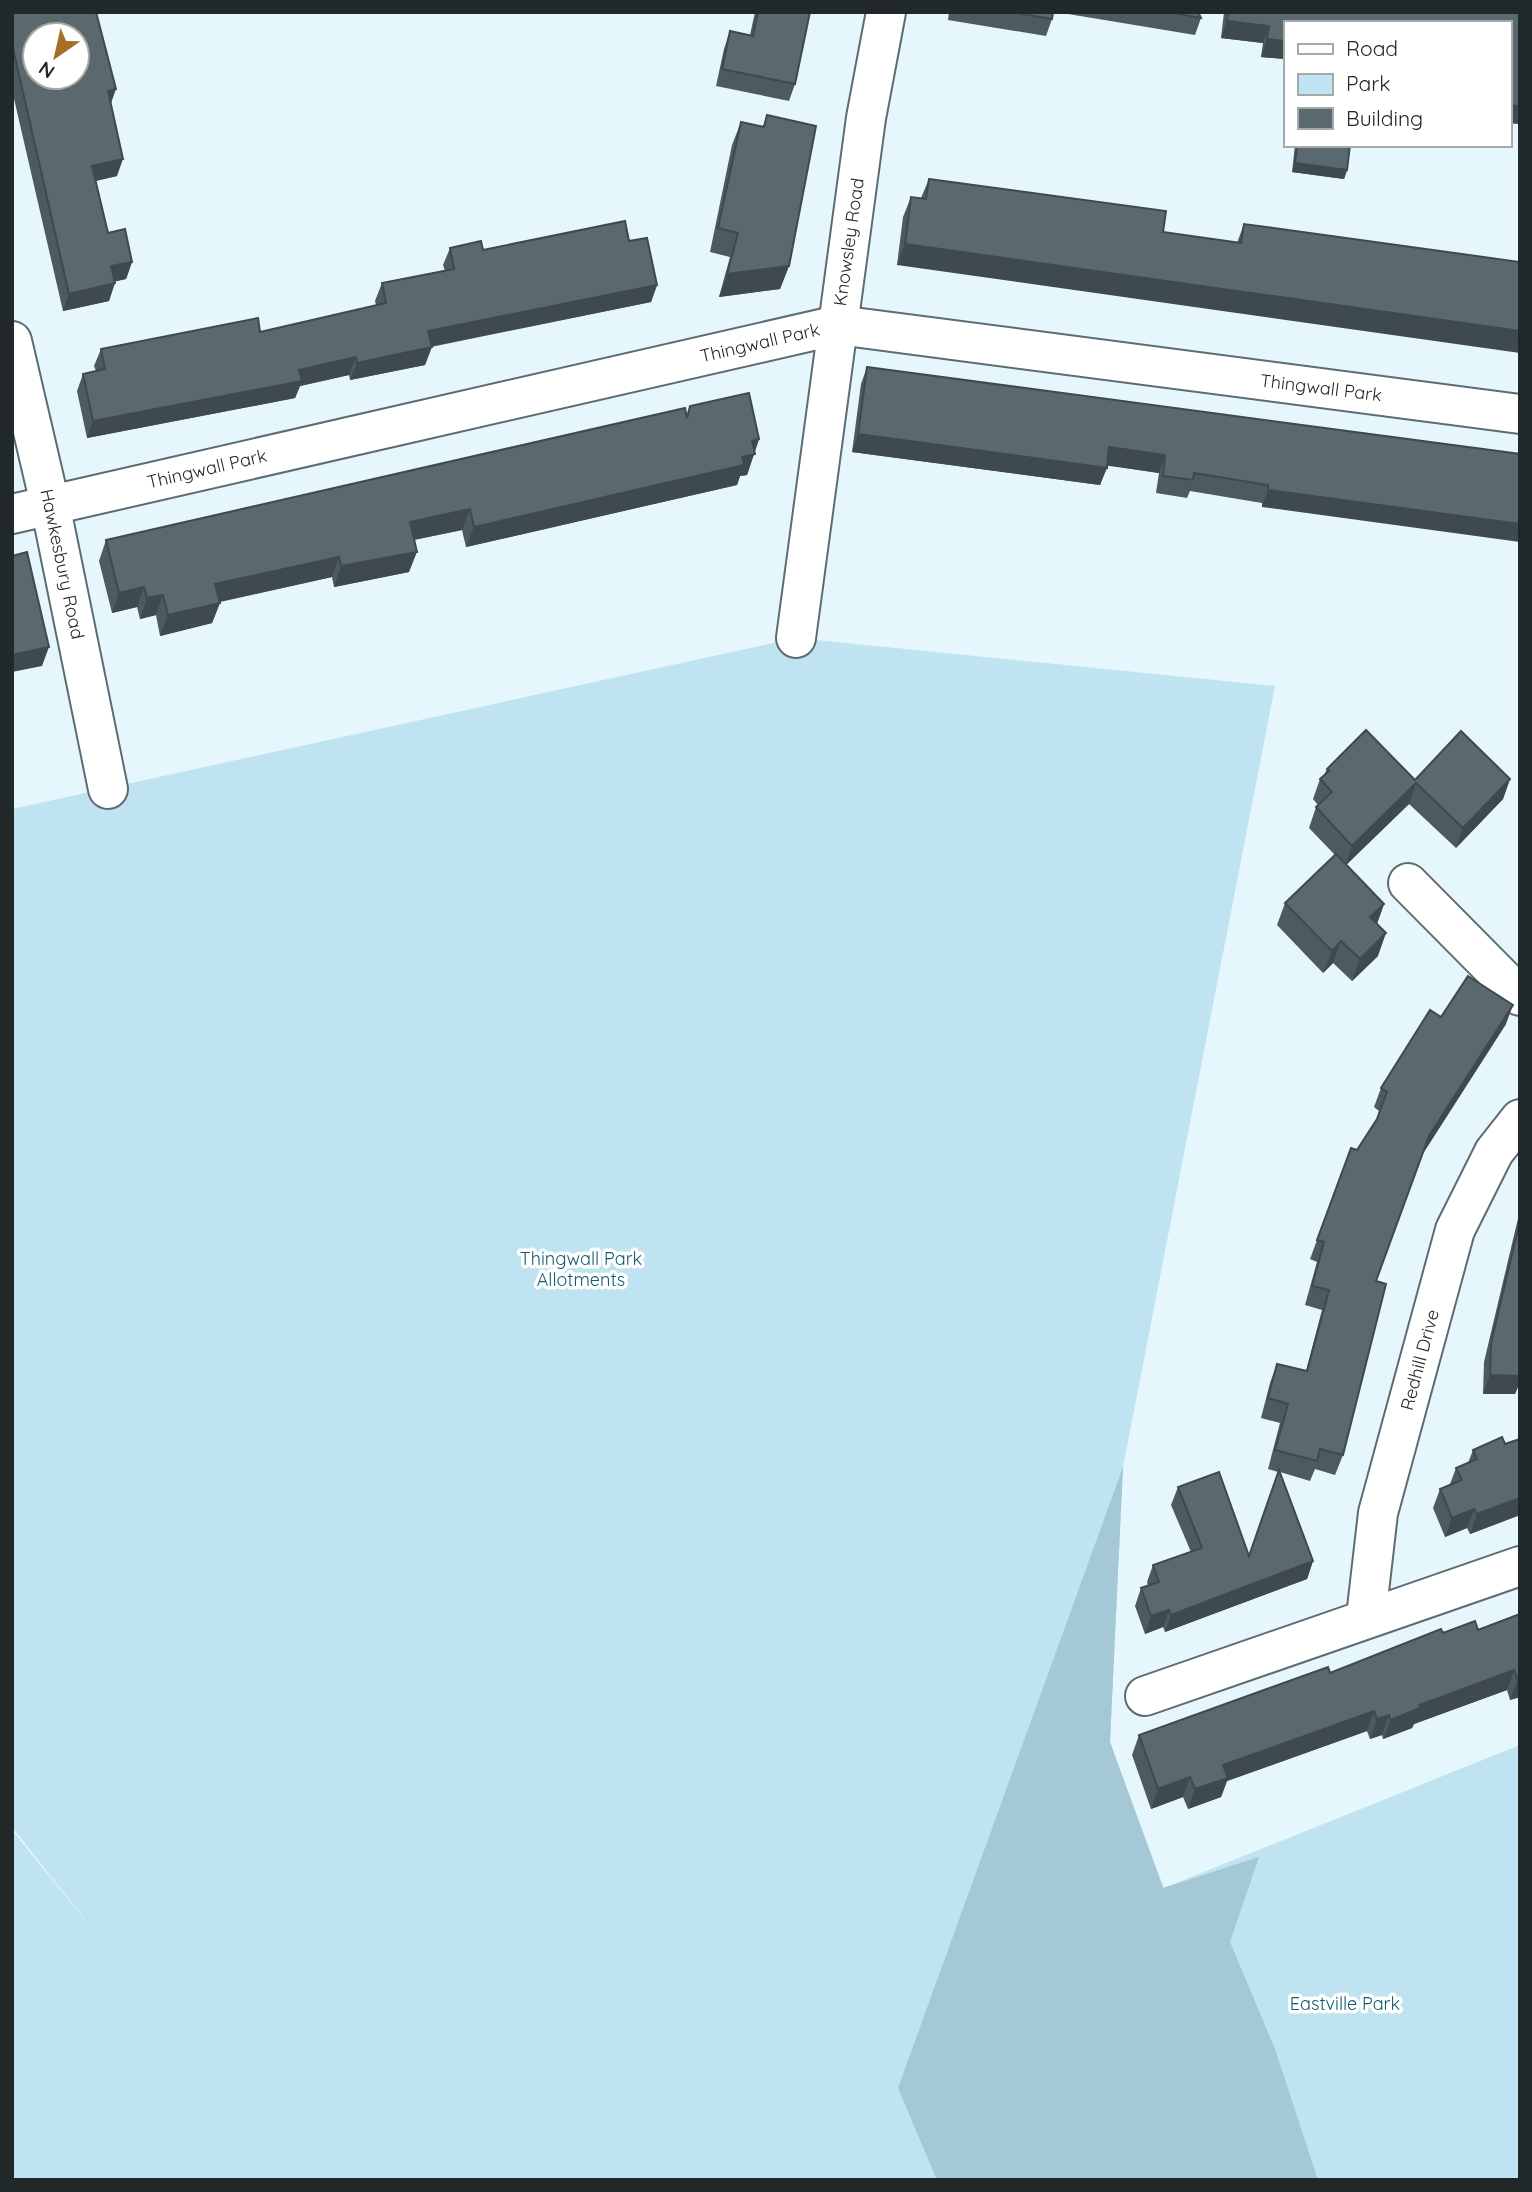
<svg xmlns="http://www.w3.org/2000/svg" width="1532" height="2192" font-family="Quicksand,sans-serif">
	<rect width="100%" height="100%" fill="#e5f7fd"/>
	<path fill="#bfe3f0" d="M796 638 1275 686 1123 1467 1110 1742 1164 1888 1520 1745V2180H12V1830L101 1940 12 1827V809Z"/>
	<path fill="#a4c8d5" d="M1123 1467 1110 1742 1163 1888 1259 1857 1230 1942 1275 2049 1318 2180H937L898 2088Z"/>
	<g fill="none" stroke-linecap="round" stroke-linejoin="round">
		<defs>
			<path id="minor" d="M12 341 50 504 108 789
				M12 514 838 325 1520 414
				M796 638 866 118 886 12
				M1408 883 1520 996
				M1366 1617 1378 1513 1455 1230 1494 1152 1520 1119
				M1145 1696 1520 1566"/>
		</defs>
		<use href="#minor" stroke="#5d6c72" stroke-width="42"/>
		<use href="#minor" stroke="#fff" stroke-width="38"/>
	</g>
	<path fill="#4d5a5f" d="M12 12 111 103 117 176 96 181 108 233 132 262 126 279 115 281 109 301 63 311 12 90Z
		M755 12H810L795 84 789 101 716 86 724 49 730 31 750 35Z
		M949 12H1053L1052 19 1046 36 948 20Z
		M1056 12H1198L1201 18 1195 35Z
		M1224 12H1520V124L1509 123V23H1285V59L1261 57 1263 43 1221 38Z
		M767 115 789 266 780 289 719 297 730 257 710 252 732 145 741 122 763 126Z
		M1295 145H1350L1347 170 1344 179 1292 172Z
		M929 179 1163 232 1237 243 1244 224 1520 262 897 265 903 217 911 197 921 198Z
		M629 241 657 285 651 302 431 347 425 365 350 380 349 375 300 386 295 398 87 438 77 391 83 374 96 371 94 366 101 349 260 332 376 305 375 301 382 283 445 271 443 265 450 248 483 250Z
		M867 367 1520 454 1262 507V503L1190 491 1187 498 1156 493 1159 473 1107 465 1100 485 852 452 861 384Z
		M690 406 759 439 747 475 740 476 737 485 466 547 462 530 414 540 409 572 334 587 332 577 220 602 212 623 160 636 156 615 140 619 137 607 112 613 99 561 106 540 687 417Z
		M1327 769 1415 780 1510 779 1503 799 1456 848 1409 804 1346 865 1384 904 1377 924 1378 956 1352 981 1333 963 1323 973 1277 925 1285 903 1335 855 1309 828 1316 807 1318 805 1313 799 1320 779 1324 775Z
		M1441 1017 1506 1024 1422 1155 1376 1281 1343 1455 1335 1475 1315 1469 1310 1481 1280 1472 1313 1561 1307 1579 1165 1632 1163 1627 1145 1634 1135 1606 1141 1588 1148 1586 1147 1582 1153 1565 1191 1552 1171 1505 1178 1487 1249 1556 1278 1472 1268 1469 1280 1423 1261 1418 1270 1383 1277 1364 1306 1371 1322 1310 1305 1305 1317 1262 1310 1259 1351 1148 1357 1150 1377 1119 1379 1111 1374 1107 1381 1088Z
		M1520 1210V1382L1515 1394H1483L1484 1362Z
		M1520 1439V1515L1470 1534 1467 1528 1445 1537 1433 1508 1440 1489 1450 1484 1456 1468 1468 1463 1473 1450 1505 1444Z
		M1520 1614V1697L1510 1700 1507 1690 1414 1724 1412 1728 1383 1739 1382 1735 1370 1739 1367 1731 1227 1781 1221 1797 1188 1809 1183 1797 1151 1809 1132 1755 1139 1735 1330 1673 1443 1633 1478 1630Z"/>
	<path fill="#3e4a4d" d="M1227 21 1269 26 1263 43 1221 38Z
		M1267 39 1285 41V59L1261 57Z
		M116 89 110 106 108 91Z
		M1509 105 1520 106V124L1509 123Z
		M123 159 117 176 86 183 92 166Z
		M1295 163 1347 170 1344 179 1292 172Z
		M905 244 1520 331V353L897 265Z
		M132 262 126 279 105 284 111 266Z
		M789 266 780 289 719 297 727 274Z
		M115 283 109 301 63 311 69 294Z
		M657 285 651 302 422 348 428 331Z
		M432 347 425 365 350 380 357 363Z
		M356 357 349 375 300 386 295 398 87 438 93 421Z
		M858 434 1107 468 1100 485 852 452Z
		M759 439 747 475 740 476 737 485 466 547 474 527 742 457 752 441Z
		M1109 447 1165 455 1159 473 1103 465Z
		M1268 490 1520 524V542L1262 507Z
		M470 509 462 530 403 542 410 522Z
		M417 552 409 572 334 587 341 566Z
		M339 557 332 577 208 604 215 584Z
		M144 587 137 607 112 613 119 593Z
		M163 595 156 615 140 619 147 598Z
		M220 603 212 623 160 636 168 615Z
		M49 647 42 666 12 672V655Z
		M1510 779 1503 799 1456 848 1463 828Z
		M1416 783 1409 804 1345 866 1352 846Z
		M1384 904 1376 926 1370 917Z
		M1386 933 1378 956 1352 981 1360 959Z
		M1341 941 1333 963 1323 973 1332 951Z
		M1513 1005 1506 1024 1422 1155 1429 1136Z
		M1490 1375 1520 1376V1382L1515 1394H1483Z
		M1520 1498V1515L1470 1534 1477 1514Z
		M1474 1509 1467 1528 1445 1537 1452 1518Z
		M1313 1561 1307 1579 1165 1632 1171 1615Z
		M1169 1610 1163 1627 1145 1634 1151 1616Z
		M1514 1670 1507 1690 1414 1724 1412 1728 1383 1739 1391 1720 1419 1705Z
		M1518 1680H1520V1697L1510 1700Z
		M1374 1711 1367 1731 1227 1781 1221 1797 1188 1809 1195 1789 1223 1765Z
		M1389 1715 1382 1735 1370 1739 1377 1719Z
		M1190 1777 1183 1797 1151 1809 1158 1789Z"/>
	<path fill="#59696e" stroke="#3e4a4d" stroke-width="2" fill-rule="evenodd" d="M12 12H96L116 89 108 91 123 159 92 166 108 233 125 229 132 262 111 266 115 283 69 294 12 44ZM35 35H77V77H35Z
		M758 12H810L795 84 722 69 730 31 753 36Z
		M1010 12H1053L1052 19Z
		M1168 12H1198L1201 18Z
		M1228 12H1520V106L1509 105V23H1285V41L1267 39 1269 26 1227 21Z
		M767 115 816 126 789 266 727 274 738 233 718 228 741 122 764 127Z
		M1297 145H1350L1347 170 1295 163Z
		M929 179 1166 211 1163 232 1241 243 1244 224 1520 262V331L905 244 911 197 926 199Z
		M625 221 629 241 647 238 657 285 428 331 432 347 357 363 356 357 299 370 302 381 93 421 83 374 105 369 101 349 258 318 260 332 386 303 382 283 454 269 450 248 481 241 483 250Z
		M867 367 1520 454V524L1268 490V485L1194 473 1193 480 1163 476 1165 455 1109 447 1107 468 858 434Z
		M749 393 759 439 752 441 755 454 742 457 744 465 474 527 470 509 410 522 417 552 341 566 339 557 215 584 220 603 168 615 163 595 147 598 144 587 119 593 106 540 685 408 687 418 690 406Z
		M27 552 49 647 12 655V556Z
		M1366 730 1415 780 1461 731 1510 779 1463 828 1416 783 1352 846 1316 807 1332 792 1320 779 1329 771 1327 769Z
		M1336 854 1384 904 1370 917 1386 933 1360 959 1341 941 1332 951 1285 903Z
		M1468 976 1513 1005 1429 1136 1376 1281 1386 1284 1343 1455 1320 1449 1317 1461 1275 1450 1288 1404 1268 1398 1277 1364 1307 1371 1329 1290 1312 1286 1324 1242 1317 1240 1351 1148 1357 1150 1377 1119 1387 1092 1381 1088 1430 1010 1441 1017Z
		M1520 1221V1376L1490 1375 1491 1343Z
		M1502 1437 1505 1444 1520 1439V1498L1477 1514 1474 1509 1452 1518 1440 1489 1462 1480 1456 1468 1477 1459 1473 1450Z
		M1279 1470 1313 1561 1171 1615 1169 1610 1151 1616 1141 1588 1159 1582 1153 1565 1202 1548 1178 1487 1219 1472 1249 1556Z
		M1520 1614V1680H1518L1514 1670 1419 1705 1420 1708 1391 1720 1389 1715 1377 1719 1374 1711 1223 1765 1228 1778 1195 1789 1190 1777 1158 1789 1139 1735 1328 1667 1330 1673 1441 1629 1443 1633 1475 1621 1478 1630Z"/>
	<g text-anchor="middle" stroke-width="7" stroke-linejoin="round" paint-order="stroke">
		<g font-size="18" fill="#21282a" stroke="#fff">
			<text transform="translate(849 242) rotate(-82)" y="6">Knowsley Road</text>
			<text transform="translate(760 343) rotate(-13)" y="6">Thingwall Park</text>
			<text transform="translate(1321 388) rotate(7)" y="6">Thingwall Park</text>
			<text transform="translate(207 469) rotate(-13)" y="6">Thingwall Park</text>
			<text transform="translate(62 564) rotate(78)" y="6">Hawkesbury Road</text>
			<text transform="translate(1420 1360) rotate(-75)" y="6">Redhill Drive</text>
		</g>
		<g font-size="18" fill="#135a6d" stroke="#fff">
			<text x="581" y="1265">Thingwall Park<tspan x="581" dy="21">Allotments</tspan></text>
			<text x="1345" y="2010">Eastville Park</text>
		</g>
	</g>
	<rect width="1532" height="2192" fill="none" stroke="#21282a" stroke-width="28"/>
	<rect x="1284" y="21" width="228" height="126" fill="#ffffff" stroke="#a6a9aa" stroke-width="2"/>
	<rect x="1298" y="44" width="35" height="10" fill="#ffffff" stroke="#a6a9aa" stroke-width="2"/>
	<text x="1346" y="56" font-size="21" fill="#21282a">Road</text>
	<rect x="1298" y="74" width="35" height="21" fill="#bfe3f0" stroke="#a6a9aa" stroke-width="2"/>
	<text x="1346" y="91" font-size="21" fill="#21282a">Park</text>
	<rect x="1298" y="108" width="35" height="21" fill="#59696e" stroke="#a6a9aa" stroke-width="2"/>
	<text x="1346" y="126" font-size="21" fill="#21282a">Building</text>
	<g transform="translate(56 56) rotate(214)"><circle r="33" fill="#ffffff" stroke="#a6a9aa" stroke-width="2"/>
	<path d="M0-5L12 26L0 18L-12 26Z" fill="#a47028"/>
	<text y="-10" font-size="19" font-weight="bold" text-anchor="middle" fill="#21282a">N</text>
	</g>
</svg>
